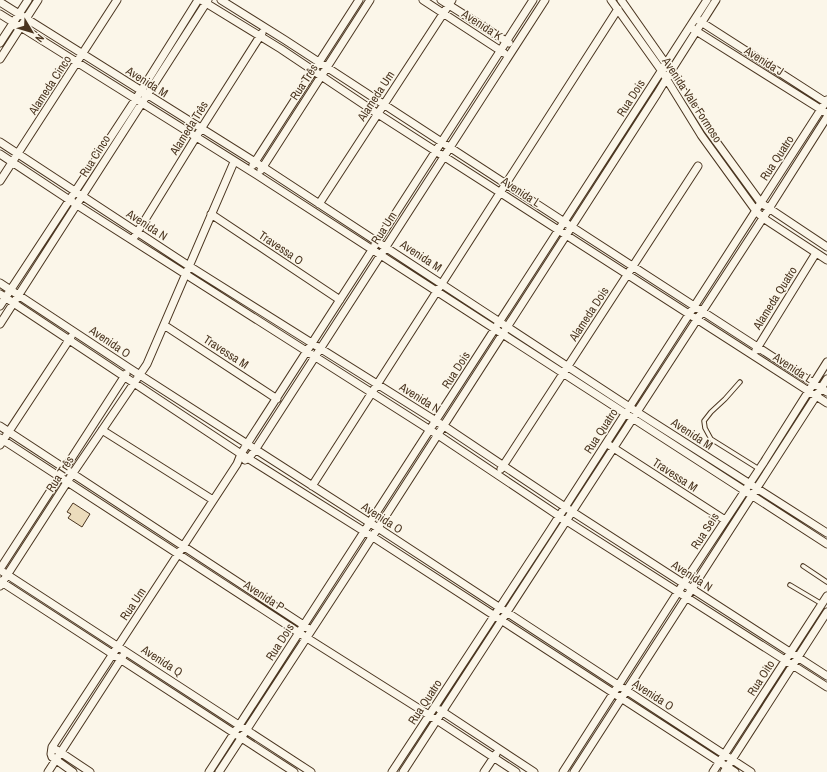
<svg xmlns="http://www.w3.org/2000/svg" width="827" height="772" font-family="'Archivo Narrow',sans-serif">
	<rect width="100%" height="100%" fill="#fbf6e9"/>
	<path fill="#ecdcbc" stroke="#4a3520" d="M73 503 90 514 82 527 68 518 71 514 67 512Z"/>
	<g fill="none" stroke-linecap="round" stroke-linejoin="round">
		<defs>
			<path id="service" d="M740 382 725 399 711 412 704 421 705 428 711 439 759 469
				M803 566 827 582
				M790 585 822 604"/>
			<path id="minor" d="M201 0 281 49 378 114 827 403
				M221 0 285 40 572 227 827 392
				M423 0 504 53
				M441 0 509 43
				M611 0 661 70 701 135 756 211 763 218 827 260
				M621 0 666 64 707 129 761 203 827 247
				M0 2 263 167 637 412 827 533
				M0 14 257 175 827 544
				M698 20 827 103
				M693 29 825 112
				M0 43 28 0
				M0 59 38 0
				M0 142 189 266 444 426 565 507 827 676
				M0 154 77 205 438 435 559 516 827 687
				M253 165 359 0
				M261 170 370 0
				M0 181 117 0
				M319 204 452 0
				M211 214 340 300
				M135 236 201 129 262 33
				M0 283 129 368 378 528 751 772
				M0 294 241 454 373 537 735 772
				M0 306 141 91 198 0
				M0 324 208 0
				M164 325 277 399
				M756 350 816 253
				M0 426 308 628
				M102 430 213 500
				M0 438 307 638 429 715 516 772
				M0 445 71 337
				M609 445 725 520
				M245 460 249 458 255 450 545 0
				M501 469 698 166
				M312 486 618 9
				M0 569 126 374
				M0 570 311 772
				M0 581 294 772
				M0 586 73 473 147 364 234 162
				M440 710 534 772
				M57 750 90 772
				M48 772 123 656
				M73 772 52 757 51 754 52 747 237 464 241 454 247 444 533 0
				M209 772 707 0
				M219 772 356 562 657 94 671 71 716 0
				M392 772 549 532 827 100
				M403 772 763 218 827 117
				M484 772 496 754
				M563 772 678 592 764 462 827 362
				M574 772 827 379
				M713 772 827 596
				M724 772 827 612"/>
		</defs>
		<use href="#service" stroke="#4a3520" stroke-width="5.5"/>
		<use href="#minor" stroke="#4a3520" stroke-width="9"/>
		<use href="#service" stroke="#fbf6e9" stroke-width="3.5"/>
		<use href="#minor" stroke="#fbf6e9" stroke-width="7"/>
	</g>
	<g text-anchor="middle" stroke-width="3" stroke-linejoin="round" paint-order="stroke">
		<g font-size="12" fill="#4a3520" stroke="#fbf6e9">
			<text transform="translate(482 25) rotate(33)" y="4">Avenida K</text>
			<text transform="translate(764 61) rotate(32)" y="4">Avenida J</text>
			<text transform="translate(147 82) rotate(32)" y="4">Avenida M</text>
			<text transform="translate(304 82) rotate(-57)" y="4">Rua Três</text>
			<text transform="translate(50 85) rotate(-57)" y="4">Alameda Cinco</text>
			<text transform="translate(376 96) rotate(-57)" y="4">Alameda Um</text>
			<text transform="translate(631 98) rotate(-57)" y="4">Rua Dois</text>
			<text transform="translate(692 100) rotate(57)" y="4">Avenida Vale Formoso</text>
			<text transform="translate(189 128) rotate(-58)" y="4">Alameda Três</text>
			<text transform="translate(95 156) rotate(-58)" y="4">Rua Cinco</text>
			<text transform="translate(777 158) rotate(-57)" y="4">Rua Quatro</text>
			<text transform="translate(521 192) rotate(33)" y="4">Avenida L</text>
			<text transform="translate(147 225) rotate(33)" y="4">Avenida N</text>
			<text transform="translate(384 228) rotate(-57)" y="4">Rua Um</text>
			<text transform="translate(281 248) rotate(34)" y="4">Travessa O</text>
			<text transform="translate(421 256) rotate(33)" y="4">Avenida M</text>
			<text transform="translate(775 298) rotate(-58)" y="4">Alameda Quatro</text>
			<text transform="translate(589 314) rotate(-57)" y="4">Alameda Dois</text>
			<text transform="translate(110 342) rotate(34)" y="4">Avenida O</text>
			<text transform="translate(226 352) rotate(33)" y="4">Travessa M</text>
			<text transform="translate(793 368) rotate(33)" y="4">Avenida L</text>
			<text transform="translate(456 370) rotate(-57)" y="4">Rua Dois</text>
			<text transform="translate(420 398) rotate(32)" y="4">Avenida N</text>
			<text transform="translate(601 431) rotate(-57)" y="4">Rua Quatro</text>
			<text transform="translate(692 434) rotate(33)" y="4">Avenida M</text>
			<text transform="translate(60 474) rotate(-57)" y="4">Rua Três</text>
			<text transform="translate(675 475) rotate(33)" y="4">Travessa M</text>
			<text transform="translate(382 518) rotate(33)" y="4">Avenida O</text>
			<text transform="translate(705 531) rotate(-57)" y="4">Rua Seis</text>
			<text transform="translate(692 576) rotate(33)" y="4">Avenida N</text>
			<text transform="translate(264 596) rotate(33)" y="4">Avenida P</text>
			<text transform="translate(133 604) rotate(-56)" y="4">Rua Um</text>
			<text transform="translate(280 642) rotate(-57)" y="4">Rua Dois</text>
			<text transform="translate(162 661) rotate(33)" y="4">Avenida Q</text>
			<text transform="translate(761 678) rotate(-57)" y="4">Rua Oito</text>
			<text transform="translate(653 695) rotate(33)" y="4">Avenida O</text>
			<text transform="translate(425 702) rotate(-57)" y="4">Rua Quatro</text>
		</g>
	</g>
	<g transform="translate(32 32) rotate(128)" stroke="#fbf6e9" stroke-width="3" paint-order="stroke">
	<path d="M0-3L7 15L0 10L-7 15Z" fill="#4a3520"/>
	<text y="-6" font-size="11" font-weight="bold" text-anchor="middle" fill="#4a3520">N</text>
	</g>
</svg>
